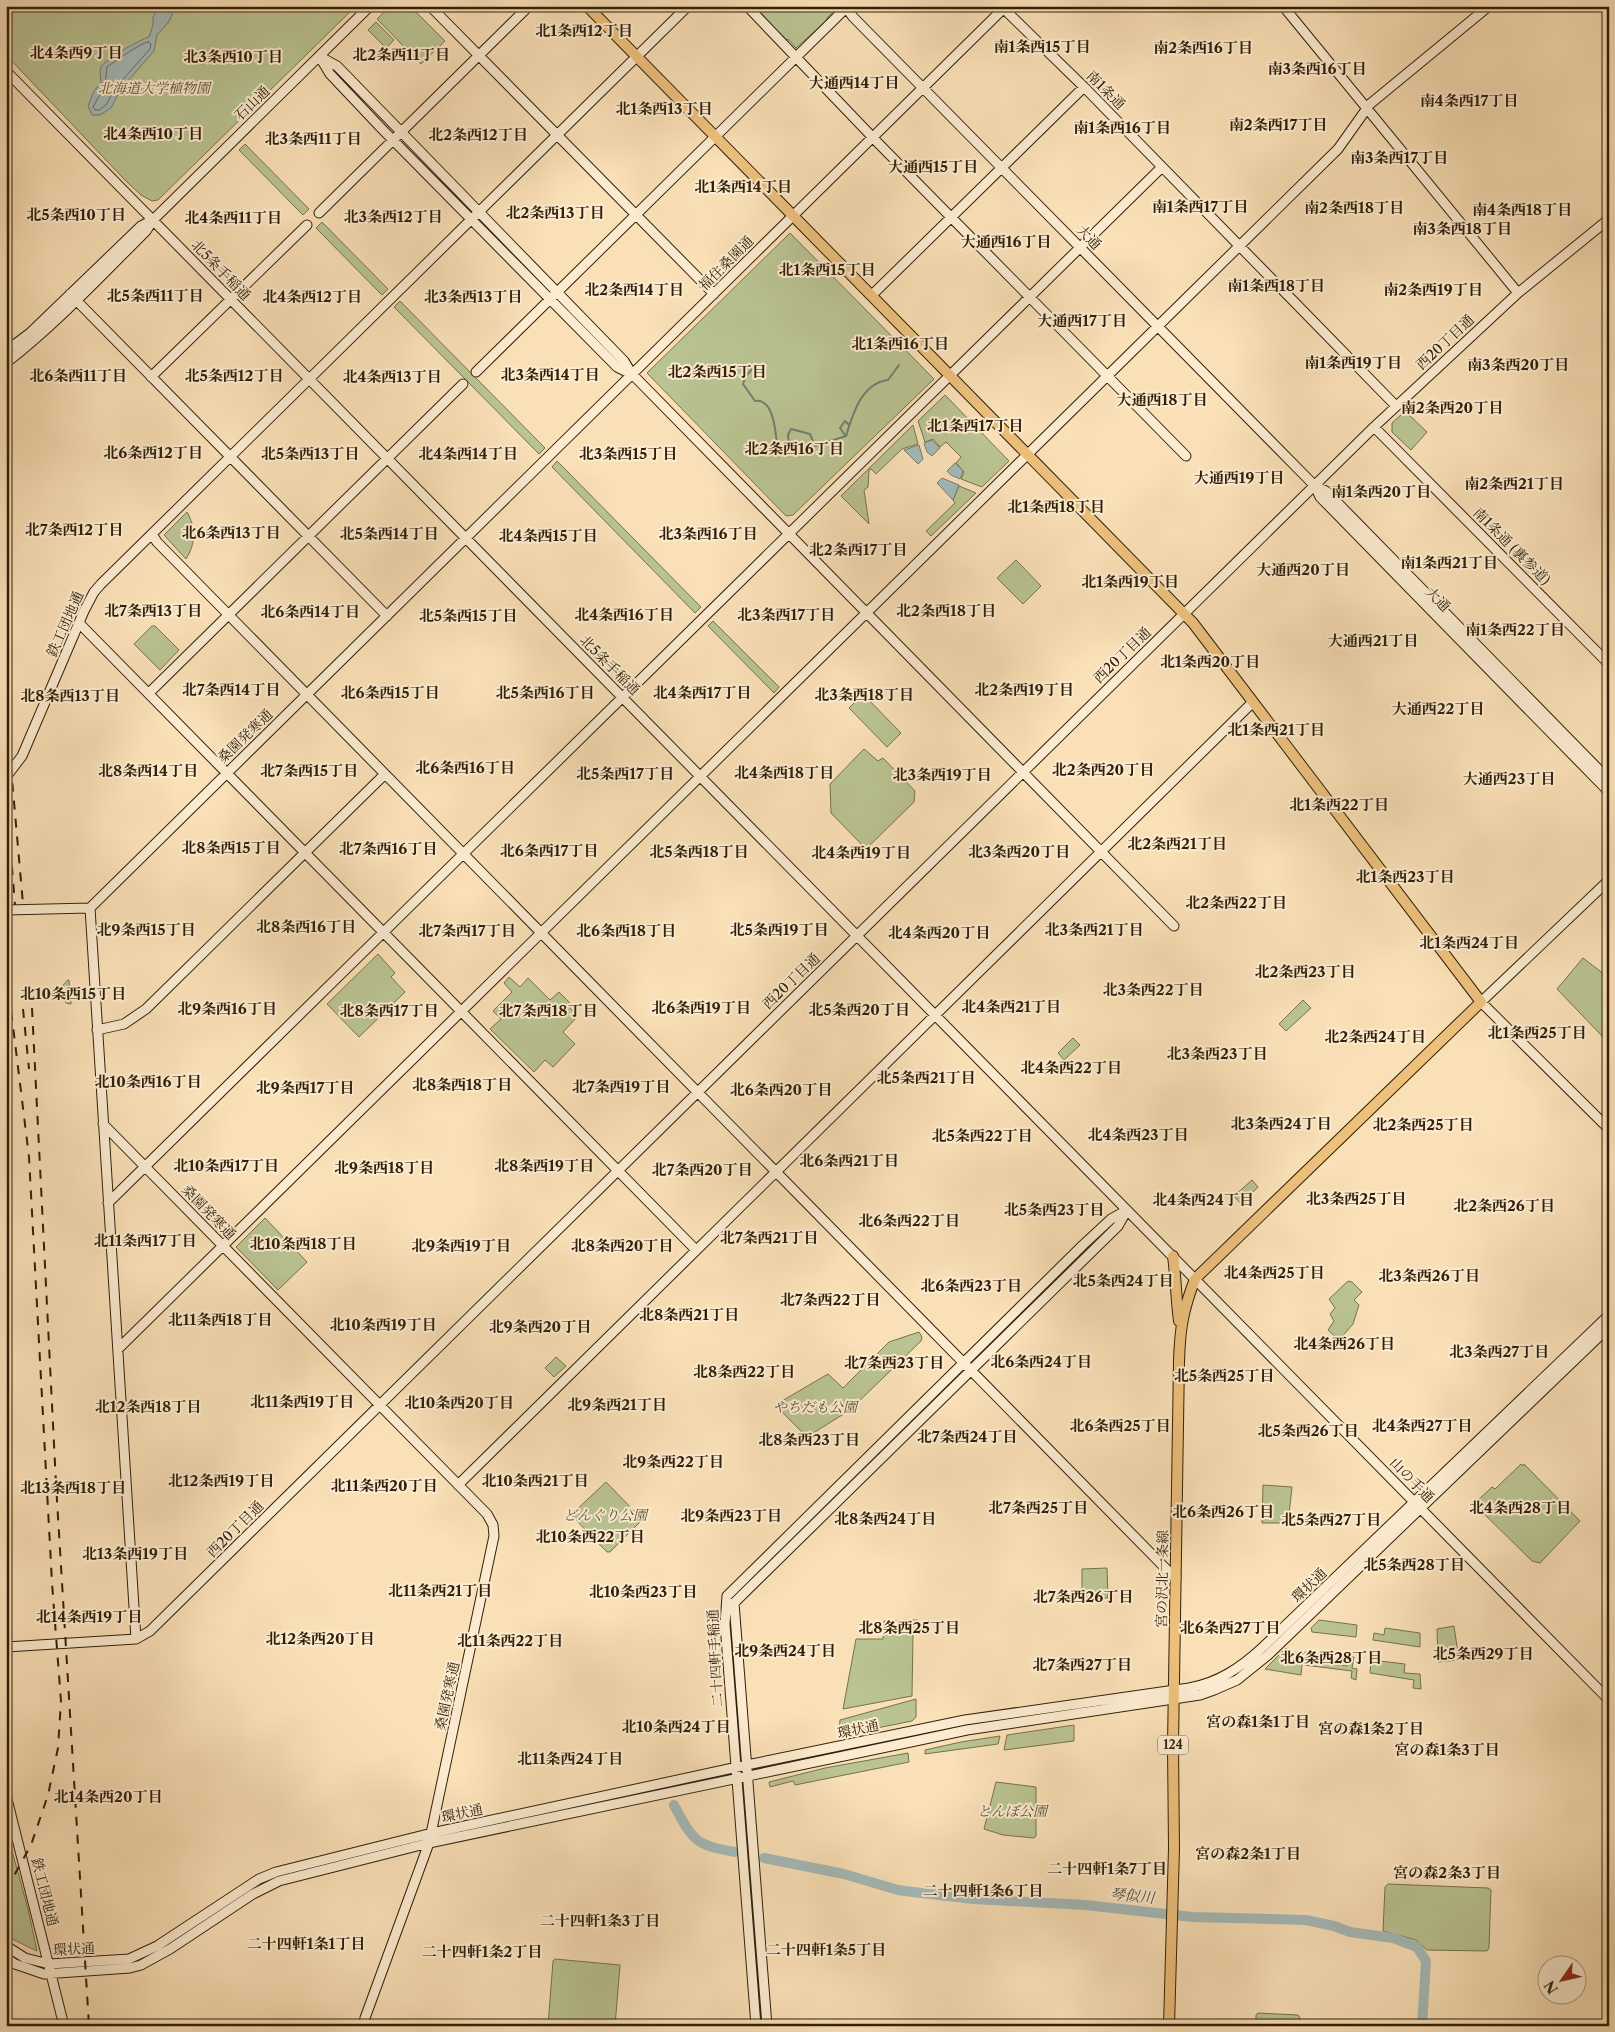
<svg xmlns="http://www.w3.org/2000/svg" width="1615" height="2032" font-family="'Libre Caslon Text','Noto Serif JP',serif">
	<rect width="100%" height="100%" fill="#fae0b7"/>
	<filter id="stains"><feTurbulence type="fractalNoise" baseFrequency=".004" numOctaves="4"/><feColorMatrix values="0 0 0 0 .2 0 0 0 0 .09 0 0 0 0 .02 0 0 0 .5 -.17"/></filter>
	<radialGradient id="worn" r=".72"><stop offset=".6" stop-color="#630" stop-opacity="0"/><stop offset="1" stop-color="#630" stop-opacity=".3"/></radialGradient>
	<path fill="#bac392" stroke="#75724d" d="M6 6H356L158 200 152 201 141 195 125 180 6 55Z
		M390 6H410L445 41 421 64 377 19Z
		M755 6H837L838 7 828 17 825 22 796 48 789 40 782 38Z
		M376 22 394 40 386 48 368 30Z
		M245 144 309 209 303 215 239 150Z
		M322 222 388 289 382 295 316 228Z
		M790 233 934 379 793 515 786 516 647 373Z
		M400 301 545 448 539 454 394 307Z
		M945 395 1009 461 982 487 961 479 964 472 956 463 961 457 946 442 940 447 933 439 925 442 918 421Z
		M1405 411 1427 432 1411 450 1392 432V423Z
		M913 425 918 444 902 449 876 474 871 469 869 470 868 487 864 490 869 524 841 496Z
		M557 461 701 607 695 613 552 467Z
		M959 486 976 493 931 536 926 531 955 503 953 500Z
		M187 512C196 528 196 543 186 559L164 535Z
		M1016 560 1041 586 1023 604 997 578Z
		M713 621 779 687 774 693 708 626Z
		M152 626H155L179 650 160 670 134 644Z
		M863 694 901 733 887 747 849 708Z
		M864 749 878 761 883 758 915 791 914 802 866 849 831 813 830 784Z
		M378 954 395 973 391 977 405 992 359 1037 327 1004Z
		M1583 958 1609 978V1028L1603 1037 1557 989Z
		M509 977 520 987 528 978 550 1000 559 992 572 1005 570 1008 578 1016 563 1032 575 1044 553 1067 545 1060 534 1072 490 1029 501 1019 493 1011 512 992 504 983Z
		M68 980H69L71 1004 66 1003C60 994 59 987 68 980Z
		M1303 1000 1311 1008 1286 1031 1279 1024Z
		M1073 1038 1080 1045 1064 1060 1058 1053Z
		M1252 1180 1258 1187 1241 1204 1234 1196Z
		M265 1218 307 1262 278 1290 236 1247Z
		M1348 1281 1352 1282 1362 1292 1354 1300 1359 1305 1353 1324 1339 1340 1328 1330 1334 1321 1330 1314 1335 1308 1329 1299Z
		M919 1332 922 1337 921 1341 850 1410 807 1437 775 1405 828 1374 843 1388 889 1342Z
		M556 1357 566 1366 554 1377 545 1368Z
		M1521 1464 1523 1466 1524 1464 1580 1521 1540 1563 1532 1561 1474 1504 1492 1487 1495 1489Z
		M606 1482 639 1516 640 1522 610 1552H607L571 1515Z
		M1263 1485 1292 1487 1288 1523H1262Z
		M1107 1568 1108 1598H1082V1569Z
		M918 1620 917 1630 913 1634 912 1696 843 1709 856 1639H883L884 1621Z
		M1319 1620 1357 1625 1356 1637 1312 1632 1311 1628Z
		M1454 1626 1459 1660 1438 1662 1437 1629Z
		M1385 1628 1420 1633V1647L1373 1640 1374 1633 1384 1635Z
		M1286 1648 1290 1652 1303 1653 1301 1675 1265 1669Z
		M1305 1652 1333 1655 1332 1664 1347 1666 1348 1657H1354L1352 1668 1357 1669 1356 1680 1351 1678 1352 1671 1304 1665Z
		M1371 1660 1405 1664 1404 1673 1420 1674 1421 1689 1413 1688 1414 1680 1370 1673Z
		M916 1699V1717L912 1721 842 1735 839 1732 840 1720Z
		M1074 1725V1741L1004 1750 1007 1735Z
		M1000 1736 998 1744 925 1754V1750L961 1742Z
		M908 1753 909 1762 795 1785 793 1781 770 1787 769 1782 825 1768Z
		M996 1782 1036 1787V1836L1034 1838 1003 1835 984 1829Z
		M6 1829 28 1909 37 1951 6 1936Z
		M1605 1836H1609V1876H1603Z
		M1388 1884 1488 1888 1491 1890 1489 1948 1487 1951 1427 1950 1416 1940 1383 1931 1385 1887Z
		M555 1959 620 1965 615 2026H548L553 1961Z
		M1258 2013 1298 2015 1300 2018 1299 2026H1256V2015Z"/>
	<path fill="#a4bab9" stroke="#767c72" d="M158 6H172L174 11 168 23 157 35 154 51 120 90 111 108 100 115H92L88 106 94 91 101 83C101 78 99 72 101 67 103 61 142 38 149 37L153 25V18Z
		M932 440 940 448 932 456 927 452 924 443Z
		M919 445 923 459 918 464 904 450Z
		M955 463 963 471 960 479 951 475 947 471Z
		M942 478 959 485 953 500 937 483Z"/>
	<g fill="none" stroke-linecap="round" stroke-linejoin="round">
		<path stroke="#6a6d60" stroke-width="1" d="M148 42 151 44 150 49 116 87 106 105 99 110H95L93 107 105 85 107 67C116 61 140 43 148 42Z"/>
		<path stroke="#767c72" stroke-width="2" d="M753 368 761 365 765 369 761 374 755 371 753 368 746 376 743 384 755 401C775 398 775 434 778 449L789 444 788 435 791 429 810 434 815 446 846 436C853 413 862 383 888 380L899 365
			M845 435 840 428 845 421 849 425"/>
		<path stroke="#a4bab9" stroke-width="10" d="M674 1805C693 1841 695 1845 735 1852
			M764 1858 844 1874 898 1890 913 1892 973 1899 1086 1905 1192 1917 1306 1920 1334 1926 1350 1932 1393 1938 1417 1947 1426 1961 1422 2026"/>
		<defs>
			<path id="secondary" d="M430 6 714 294
				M747 6 880 145 1186 456
				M845 6 853 17 1315 486 1326 491 1609 780
				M1001 6 1084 87 1396 406
				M1283 6 1518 293
				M1005 8 1022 6
				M319 56 337 66 624 361 632 374 1174 926
				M319 56 330 74 382 129 617 367 631 374
				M6 71 1609 1700
				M319 213 529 6
				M70 294 387 616
				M872 295 1084 87
				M6 351 30 333 141 226 153 220 370 6
				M6 363C57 323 101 276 146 231L153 220
				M476 372 848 6
				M151 377 307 225
				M1374 427 1609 664
				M1315 486 1320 497 1609 792
				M152 534 157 542 1176 1579
				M79 623 696 1250
				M149 693 463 384
				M6 777 22 756 84 611 94 592 101 584 688 6
				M1609 880 1481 1002 1609 1129
				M6 910 90 908
				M97 1030 124 1024 146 1009 385 774
				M103 1124 487 1514 493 1525 494 1536 429 1843 365 2018 364 2026
				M108 1203 1162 167
				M118 1349 1338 149 1370 104 1489 6
				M458 1485 1253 702
				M136 1639 90 908 1006 6
				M6 1647 136 1639 150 1631 1374 427 1518 293 1609 219
				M6 1795 64 2026
				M6 1946 25 1958 49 1964 129 1959 157 1946 259 1879 276 1872 432 1833 747 1765 965 1720 1189 1688C1218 1683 1240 1668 1262 1648L1609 1315
				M6 1958 15 1964 44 1974 130 1968 141 1965 170 1949 253 1894 279 1881 429 1843 920 1740 967 1730 1200 1695 1214 1690 1237 1680 1268 1655 1609 1327
				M756 2026 725 1624 727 1596 1083 1245 1111 1219 1127 1210
				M767 2026 734 1603 1118 1226 1127 1210"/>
			<path id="primary" d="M587 6 1193 623 1481 1002 1195 1279C1183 1310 1180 1328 1179 1361L1173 1745 1174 1848 1169 2026
				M1173 1256C1176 1278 1176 1299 1179 1321"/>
		</defs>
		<use href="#secondary" stroke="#302008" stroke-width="11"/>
		<use href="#primary" stroke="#302008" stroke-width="12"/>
		<use href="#secondary" stroke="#fcebd0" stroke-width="9"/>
		<use href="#primary" stroke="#edc07c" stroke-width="10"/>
		<path stroke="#302008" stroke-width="2" stroke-dasharray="9 9" stroke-linecap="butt" d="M6 711 23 904
			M9 830 15 905
			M32 1008 56 1484 89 2026
			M23 1009 29 1069
			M6 1890 31 1845 48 1795 58 1748 61 1701 52 1583 29 1157 11 1010"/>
	</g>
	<g text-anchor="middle" stroke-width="4" stroke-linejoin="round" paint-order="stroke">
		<rect fill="#fcebd0" stroke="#6d5d44" stroke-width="1" x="1158" y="1735.5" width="30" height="19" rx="4"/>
		<g font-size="12" font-weight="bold" fill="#302008">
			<text x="1173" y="1749">124</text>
		</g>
		<g font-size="14" font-style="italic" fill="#595131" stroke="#fcebd0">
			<text x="154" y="93">北海道大学植物園</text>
			<text x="815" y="1412">やちだも公園</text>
			<text x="605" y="1520">どんぐり公園</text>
			<text x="1012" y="1816">とんぼ公園</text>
		</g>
		<g font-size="14" fill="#302008" stroke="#fcebd0">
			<text transform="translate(1106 90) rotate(45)" y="5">南1条通</text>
			<text transform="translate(252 103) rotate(-44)" y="5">石山通</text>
			<text transform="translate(1089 237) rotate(46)" y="5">大通</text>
			<text transform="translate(726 263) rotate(-45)" y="5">福住桑園通</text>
			<text transform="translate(221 270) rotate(46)" y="5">北5条手稲通</text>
			<text transform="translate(1445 342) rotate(-43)" y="5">西20丁目通</text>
			<text transform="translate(1512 546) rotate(45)" y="5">南1条通 (裏参道)</text>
			<text transform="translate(1438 599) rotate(46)" y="5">大通</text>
			<text transform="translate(65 624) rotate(-66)" y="5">鉄工団地通</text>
			<text transform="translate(1122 655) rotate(-44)" y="5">西20丁目通</text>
			<text transform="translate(610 665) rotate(45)" y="5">北5条手稲通</text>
			<text transform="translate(245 736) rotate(-44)" y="5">桑園発寒通</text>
			<text transform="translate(791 981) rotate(-44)" y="5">西20丁目通</text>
			<text transform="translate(209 1212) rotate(46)" y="5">桑園発寒通</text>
			<text transform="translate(1412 1480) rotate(46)" y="5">山の手通</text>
			<text transform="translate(235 1529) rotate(-45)" y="5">西20丁目通</text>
			<text transform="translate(1162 1579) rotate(-89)" y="5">宮の沢北一条線</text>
			<text transform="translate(1309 1585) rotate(-44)" y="5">環状通</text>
			<text transform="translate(715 1658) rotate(-93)" y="5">二十四軒手稲通</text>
			<text transform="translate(447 1696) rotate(-78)" y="5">桑園発寒通</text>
			<text transform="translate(858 1729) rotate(-12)" y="5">環状通</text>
			<text transform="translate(462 1813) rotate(-12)" y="5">環状通</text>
			<text transform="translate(45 1892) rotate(76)" y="5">鉄工団地通</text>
			<text transform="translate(74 1949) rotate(-3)" y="5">環状通</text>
		</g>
		<g font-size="15" font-weight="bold" fill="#302008" stroke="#fcebd0">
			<text x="584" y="36">北1条西12丁目</text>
			<text x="1042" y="52">南1条西15丁目</text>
			<text x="1203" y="53">南2条西16丁目</text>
			<text x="76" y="58">北4条西9丁目</text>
			<text x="401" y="60">北2条西11丁目</text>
			<text x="233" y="62">北3条西10丁目</text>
			<text x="1317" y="74">南3条西16丁目</text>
			<text x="854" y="88">大通西14丁目</text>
			<text x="1469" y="106">南4条西17丁目</text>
			<text x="664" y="114">北1条西13丁目</text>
			<text x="1278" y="130">南2条西17丁目</text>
			<text x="1122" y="133">南1条西16丁目</text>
			<text x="153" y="139">北4条西10丁目</text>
			<text x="478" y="140">北2条西12丁目</text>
			<text x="313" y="144">北3条西11丁目</text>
			<text x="1399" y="163">南3条西17丁目</text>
			<text x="933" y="172">大通西15丁目</text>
			<text x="743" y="192">北1条西14丁目</text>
			<text x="1200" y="212">南1条西17丁目</text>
			<text x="1354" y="213">南2条西18丁目</text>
			<text x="1522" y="215">南4条西18丁目</text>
			<text x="555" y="218">北2条西13丁目</text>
			<text x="76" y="220">北5条西10丁目</text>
			<text x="393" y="222">北3条西12丁目</text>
			<text x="233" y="223">北4条西11丁目</text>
			<text x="1462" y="234">南3条西18丁目</text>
			<text x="1006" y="247">大通西16丁目</text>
			<text x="827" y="275">北1条西15丁目</text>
			<text x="1276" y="291">南1条西18丁目</text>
			<text x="634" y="295">北2条西14丁目</text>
			<text x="1433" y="295">南2条西19丁目</text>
			<text x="155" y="301">北5条西11丁目</text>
			<text x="312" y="302">北4条西12丁目</text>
			<text x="473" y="302">北3条西13丁目</text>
			<text x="1082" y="326">大通西17丁目</text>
			<text x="900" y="349">北1条西16丁目</text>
			<text x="1353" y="368">南1条西19丁目</text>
			<text x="1518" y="370">南3条西20丁目</text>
			<text x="717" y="377">北2条西15丁目</text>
			<text x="550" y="380">北3条西14丁目</text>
			<text x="78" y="381">北6条西11丁目</text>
			<text x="234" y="381">北5条西12丁目</text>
			<text x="392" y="382">北4条西13丁目</text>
			<text x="1162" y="405">大通西18丁目</text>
			<text x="1452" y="413">南2条西20丁目</text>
			<text x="975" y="431">北1条西17丁目</text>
			<text x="794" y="454">北2条西16丁目</text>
			<text x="153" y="458">北6条西12丁目</text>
			<text x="310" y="459">北5条西13丁目</text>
			<text x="468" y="459">北4条西14丁目</text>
			<text x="628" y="459">北3条西15丁目</text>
			<text x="1239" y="483">大通西19丁目</text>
			<text x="1514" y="489">南2条西21丁目</text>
			<text x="1381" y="497">南1条西20丁目</text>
			<text x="1056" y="512">北1条西18丁目</text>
			<text x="74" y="535">北7条西12丁目</text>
			<text x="231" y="538">北6条西13丁目</text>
			<text x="389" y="539">北5条西14丁目</text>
			<text x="708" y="539">北3条西16丁目</text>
			<text x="548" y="541">北4条西15丁目</text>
			<text x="858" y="555">北2条西17丁目</text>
			<text x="1449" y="568">南1条西21丁目</text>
			<text x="1303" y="575">大通西20丁目</text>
			<text x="1130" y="587">北1条西19丁目</text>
			<text x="153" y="616">北7条西13丁目</text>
			<text x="946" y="616">北2条西18丁目</text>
			<text x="310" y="617">北6条西14丁目</text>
			<text x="624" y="620">北4条西16丁目</text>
			<text x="786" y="620">北3条西17丁目</text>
			<text x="468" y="621">北5条西15丁目</text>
			<text x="1515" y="635">南1条西22丁目</text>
			<text x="1373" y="646">大通西21丁目</text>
			<text x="1210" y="667">北1条西20丁目</text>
			<text x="231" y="695">北7条西14丁目</text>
			<text x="1024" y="695">北2条西19丁目</text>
			<text x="390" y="698">北6条西15丁目</text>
			<text x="545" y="698">北5条西16丁目</text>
			<text x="702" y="698">北4条西17丁目</text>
			<text x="864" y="700">北3条西18丁目</text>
			<text x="70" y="701">北8条西13丁目</text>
			<text x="1438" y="714">大通西22丁目</text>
			<text x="1276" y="735">北1条西21丁目</text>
			<text x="465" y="773">北6条西16丁目</text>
			<text x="1103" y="775">北2条西20丁目</text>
			<text x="148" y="776">北8条西14丁目</text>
			<text x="309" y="776">北7条西15丁目</text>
			<text x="784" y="778">北4条西18丁目</text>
			<text x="625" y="779">北5条西17丁目</text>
			<text x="942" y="780">北3条西19丁目</text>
			<text x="1509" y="784">大通西23丁目</text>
			<text x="1339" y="810">北1条西22丁目</text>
			<text x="1177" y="849">北2条西21丁目</text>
			<text x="231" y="853">北8条西15丁目</text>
			<text x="388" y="854">北7条西16丁目</text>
			<text x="549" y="856">北6条西17丁目</text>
			<text x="699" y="857">北5条西18丁目</text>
			<text x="1019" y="857">北3条西20丁目</text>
			<text x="861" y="858">北4条西19丁目</text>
			<text x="1405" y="882">北1条西23丁目</text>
			<text x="1236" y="908">北2条西22丁目</text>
			<text x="306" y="932">北8条西16丁目</text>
			<text x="146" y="935">北9条西15丁目</text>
			<text x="779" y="935">北5条西19丁目</text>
			<text x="1094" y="935">北3条西21丁目</text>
			<text x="467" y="936">北7条西17丁目</text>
			<text x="626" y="936">北6条西18丁目</text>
			<text x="939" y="938">北4条西20丁目</text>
			<text x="1469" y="948">北1条西24丁目</text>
			<text x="1305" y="977">北2条西23丁目</text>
			<text x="1153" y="995">北3条西22丁目</text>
			<text x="73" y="999">北10条西15丁目</text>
			<text x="1011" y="1012">北4条西21丁目</text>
			<text x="701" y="1013">北6条西19丁目</text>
			<text x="227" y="1014">北9条西16丁目</text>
			<text x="859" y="1015">北5条西20丁目</text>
			<text x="389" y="1016">北8条西17丁目</text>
			<text x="548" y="1016">北7条西18丁目</text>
			<text x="1537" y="1038">北1条西25丁目</text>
			<text x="1375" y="1042">北2条西24丁目</text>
			<text x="1217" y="1059">北3条西23丁目</text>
			<text x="1071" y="1073">北4条西22丁目</text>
			<text x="926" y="1083">北5条西21丁目</text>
			<text x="148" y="1087">北10条西16丁目</text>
			<text x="462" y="1090">北8条西18丁目</text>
			<text x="621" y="1092">北7条西19丁目</text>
			<text x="305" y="1093">北9条西17丁目</text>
			<text x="781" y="1095">北6条西20丁目</text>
			<text x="1281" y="1129">北3条西24丁目</text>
			<text x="1423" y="1130">北2条西25丁目</text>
			<text x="1138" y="1140">北4条西23丁目</text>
			<text x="982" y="1141">北5条西22丁目</text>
			<text x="849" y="1166">北6条西21丁目</text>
			<text x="226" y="1171">北10条西17丁目</text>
			<text x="544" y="1171">北8条西19丁目</text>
			<text x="384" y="1173">北9条西18丁目</text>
			<text x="702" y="1175">北7条西20丁目</text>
			<text x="1356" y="1204">北3条西25丁目</text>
			<text x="1203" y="1205">北4条西24丁目</text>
			<text x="1504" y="1211">北2条西26丁目</text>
			<text x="1054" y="1215">北5条西23丁目</text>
			<text x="909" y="1226">北6条西22丁目</text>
			<text x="769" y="1243">北7条西21丁目</text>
			<text x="145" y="1246">北11条西17丁目</text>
			<text x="303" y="1249">北10条西18丁目</text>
			<text x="461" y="1251">北9条西19丁目</text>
			<text x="622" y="1251">北8条西20丁目</text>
			<text x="1274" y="1278">北4条西25丁目</text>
			<text x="1429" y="1281">北3条西26丁目</text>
			<text x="1123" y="1286">北5条西24丁目</text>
			<text x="971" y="1291">北6条西23丁目</text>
			<text x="830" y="1305">北7条西22丁目</text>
			<text x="689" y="1320">北8条西21丁目</text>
			<text x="220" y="1325">北11条西18丁目</text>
			<text x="383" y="1330">北10条西19丁目</text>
			<text x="540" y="1332">北9条西20丁目</text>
			<text x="1344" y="1349">北4条西26丁目</text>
			<text x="1499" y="1357">北3条西27丁目</text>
			<text x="1041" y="1367">北6条西24丁目</text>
			<text x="894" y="1368">北7条西23丁目</text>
			<text x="744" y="1377">北8条西22丁目</text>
			<text x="1224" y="1381">北5条西25丁目</text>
			<text x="302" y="1407">北11条西19丁目</text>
			<text x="459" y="1408">北10条西20丁目</text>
			<text x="617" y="1410">北9条西21丁目</text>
			<text x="148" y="1412">北12条西18丁目</text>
			<text x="1120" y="1431">北6条西25丁目</text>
			<text x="1422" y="1431">北4条西27丁目</text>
			<text x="1308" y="1436">北5条西26丁目</text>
			<text x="967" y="1442">北7条西24丁目</text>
			<text x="809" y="1445">北8条西23丁目</text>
			<text x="673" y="1467">北9条西22丁目</text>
			<text x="221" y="1486">北12条西19丁目</text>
			<text x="535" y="1486">北10条西21丁目</text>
			<text x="384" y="1491">北11条西20丁目</text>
			<text x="73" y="1493">北13条西18丁目</text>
			<text x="1038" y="1513">北7条西25丁目</text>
			<text x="1520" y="1513">北4条西28丁目</text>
			<text x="1223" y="1517">北6条西26丁目</text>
			<text x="731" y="1521">北9条西23丁目</text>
			<text x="885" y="1524">北8条西24丁目</text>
			<text x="1331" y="1525">北5条西27丁目</text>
			<text x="590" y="1542">北10条西22丁目</text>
			<text x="135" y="1559">北13条西19丁目</text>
			<text x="1414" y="1570">北5条西28丁目</text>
			<text x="440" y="1596">北11条西21丁目</text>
			<text x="643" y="1597">北10条西23丁目</text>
			<text x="1083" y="1602">北7条西26丁目</text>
			<text x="89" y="1622">北14条西19丁目</text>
			<text x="909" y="1633">北8条西25丁目</text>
			<text x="1230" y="1633">北6条西27丁目</text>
			<text x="320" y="1644">北12条西20丁目</text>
			<text x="510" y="1646">北11条西22丁目</text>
			<text x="785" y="1656">北9条西24丁目</text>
			<text x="1483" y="1659">北5条西29丁目</text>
			<text x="1331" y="1663">北6条西28丁目</text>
			<text x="1082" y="1670">北7条西27丁目</text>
			<text x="1258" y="1727">宮の森1条1丁目</text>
			<text x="676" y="1732">北10条西24丁目</text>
			<text x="1371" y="1734">宮の森1条2丁目</text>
			<text x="1447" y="1755">宮の森1条3丁目</text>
			<text x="570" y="1764">北11条西24丁目</text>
			<text x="108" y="1802">北14条西20丁目</text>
			<text x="1248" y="1859">宮の森2条1丁目</text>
			<text x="1107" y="1874">二十四軒1条7丁目</text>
			<text x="1447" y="1878">宮の森2条3丁目</text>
			<text x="983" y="1896">二十四軒1条6丁目</text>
			<text x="600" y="1926">二十四軒1条3丁目</text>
			<text x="306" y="1949">二十四軒1条1丁目</text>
			<text x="826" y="1955">二十四軒1条5丁目</text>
			<text x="482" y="1957">二十四軒1条2丁目</text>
		</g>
		<g font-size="15" font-style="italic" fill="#534e3d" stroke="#fcebd0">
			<text transform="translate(1132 1896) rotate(5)" y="5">琴似川</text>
		</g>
	</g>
	<rect width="1615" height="2032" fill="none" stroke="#fae0b7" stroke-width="25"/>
	<rect x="8" y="8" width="1600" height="2017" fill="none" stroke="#302008" stroke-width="2.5"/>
	<rect x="12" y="12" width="1590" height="2007" fill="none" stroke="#302008"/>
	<g transform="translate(1562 1980) rotate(236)"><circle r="24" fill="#fcebd0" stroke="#aa9a80"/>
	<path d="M0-4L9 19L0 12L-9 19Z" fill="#8f2418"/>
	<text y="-8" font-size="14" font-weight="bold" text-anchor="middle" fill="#302008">N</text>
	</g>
	<rect width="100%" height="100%" filter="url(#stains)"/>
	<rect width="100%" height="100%" fill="url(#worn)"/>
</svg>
